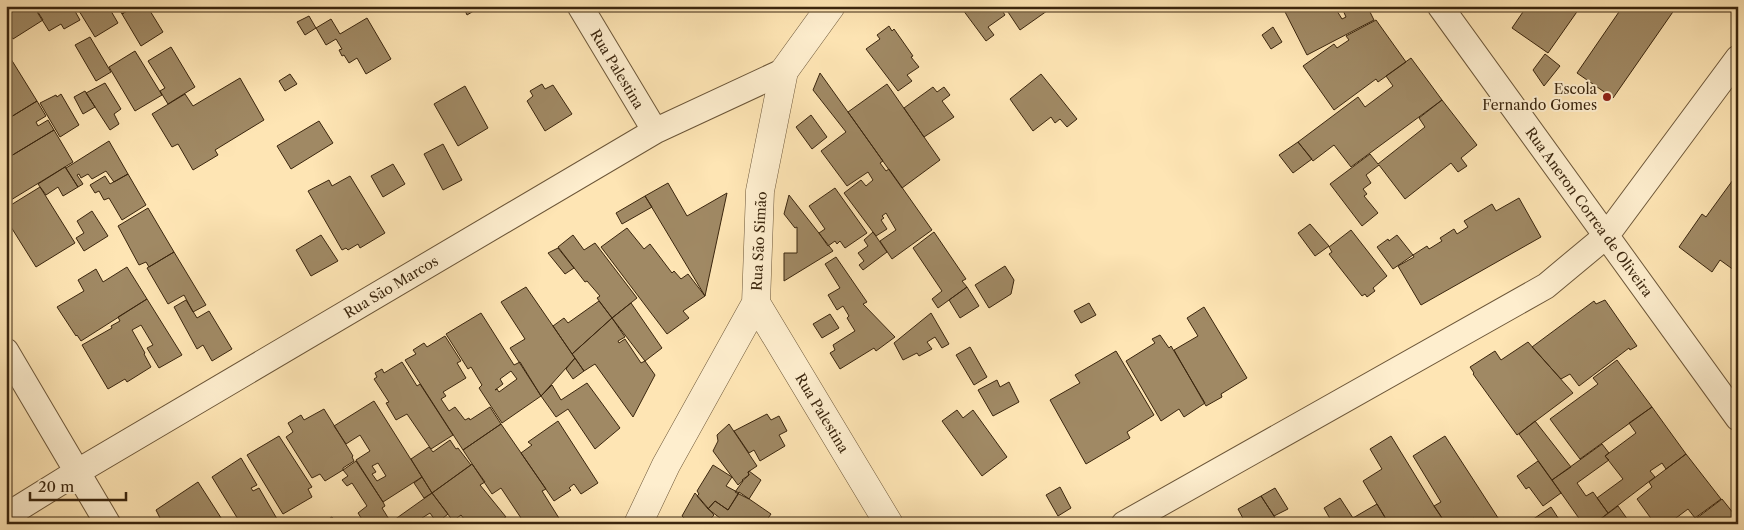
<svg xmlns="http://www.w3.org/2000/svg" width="1744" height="530" font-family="'Libre Caslon Text',serif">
	<rect width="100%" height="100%" fill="#fee5b4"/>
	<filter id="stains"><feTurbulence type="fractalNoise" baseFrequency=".004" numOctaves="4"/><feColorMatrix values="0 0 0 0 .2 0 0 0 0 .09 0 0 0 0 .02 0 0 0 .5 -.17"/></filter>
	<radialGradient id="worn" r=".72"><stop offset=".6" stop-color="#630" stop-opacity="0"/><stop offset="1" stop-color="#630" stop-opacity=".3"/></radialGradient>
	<path fill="#a08964" stroke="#3b260e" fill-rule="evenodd" d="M6 6H34L43 20 13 39 6 29Z
		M72 6 80 20 64 29 61 24 49 31 34 7Z
		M76 6H108L118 23 95 37Z
		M117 6H135L122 14Z
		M135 6H147L163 32 141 46 122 14Z
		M312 6H323L315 11Z
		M463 6H482L467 15Z
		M960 6H999L1005 15 988 27 994 35 986 41Z
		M1004 6H1054L1020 30Z
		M1282 6H1334L1342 19 1346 17 1342 8 1345 6H1367L1374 20 1307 55Z
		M1527 6H1581L1548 53 1512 28Z
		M1623 6H1677L1613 98 1577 73Z
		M309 16 316 28 305 35 297 22Z
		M367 18 391 59 366 74 357 58 349 63 344 55 342 56 339 50 342 49 336 39 326 45 316 28 331 19 340 34Z
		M1376 20 1406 62 1378 82 1376 79 1334 110 1303 66 1334 44 1337 48 1349 40 1346 36Z
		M889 26 892 31 894 29 913 56 911 57 919 67 907 75 912 81 898 91 866 49 880 39 877 35Z
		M1273 27 1282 42 1271 49 1262 35Z
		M90 37 111 72 96 81 75 45Z
		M171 47 195 87 168 104 160 91 165 88 148 61Z
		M6 51 37 101 6 120Z
		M135 51 162 95 135 111 109 67Z
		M1545 54 1560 66 1544 86 1533 70Z
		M1411 58 1442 100 1351 167 1334 145 1313 161 1298 142 1358 97 1365 107 1393 86 1386 76Z
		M820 73 883 161 880 163 886 171 889 169 932 230 892 259 880 241 896 230 886 213 882 216 884 218 881 220 887 229 876 236 844 193 861 180 866 186 873 180 868 172 847 186 821 151 846 132 813 90Z
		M290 74 297 84 285 91 279 81Z
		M1041 74 1077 119 1067 127 1060 119 1055 123 1051 117 1033 131 1010 99Z
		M240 78 264 120 215 150 218 155 193 170 178 144 172 147 152 114 185 94 193 106Z
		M105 83 121 109 114 114 119 124 110 130 86 93Z
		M542 84 545 89 553 85 572 114 545 131 527 101 533 96 530 91Z
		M887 84 940 160 902 188 848 112Z
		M465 86 488 128 458 146 434 104Z
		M933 87 937 92 944 87 950 95 942 101 954 117 924 137 904 108Z
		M85 91 95 107 83 114 74 97Z
		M61 94 79 125 60 137 40 103 56 95 57 97Z
		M1442 100 1477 145 1461 158 1467 166 1458 172 1451 163 1405 199 1379 165 1366 175 1371 183 1363 189 1367 194 1364 196 1378 213 1362 226 1330 184 1370 154 1378 164 1425 127 1419 118Z
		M37 101 46 116 36 122 38 126 48 120 54 130 6 159V132L10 130 6 120Z
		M811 115 827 137 812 149 796 127Z
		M319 121 333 143 291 169 277 146Z
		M54 130 73 162 6 203V159Z
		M109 141 128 174 114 182 106 171 92 179 88 174 81 178 79 174 77 175 83 184 78 187 66 168Z
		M1298 142 1312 159 1293 173 1279 155Z
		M443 144 462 180 443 190 424 154Z
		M393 164 405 184 383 197 371 176Z
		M65 167 78 187 63 196 58 187 46 195 38 184Z
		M1738 173V273L1720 260 1712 272 1679 247 1702 214 1706 217Z
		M128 174 146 205 122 220 109 198 104 200 99 191 95 193 90 185 105 176 110 184Z
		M350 176 385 233 360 248 358 244 348 250 346 248 342 250 308 191 329 180 332 186Z
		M668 183 687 216 727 193 705 296 645 196Z
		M40 187 75 243 36 267 6 219V208Z
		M835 188 867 233 845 248 840 241 837 244 835 241 828 246 819 233 825 229 809 206Z
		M789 195 833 251 784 281V253H797V227L795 228 784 214Z
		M645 196 652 207 622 224 616 213Z
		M1519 198 1541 237 1421 305 1398 266 1414 257 1413 255 1427 246 1429 249 1442 241 1440 238 1454 229 1457 234 1468 227 1464 221 1492 204 1496 211Z
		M148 208 174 252 149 267 146 262 139 265 118 226Z
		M92 211 108 236 84 251 76 238 84 233 77 221Z
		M1310 224 1329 246 1315 256 1298 233Z
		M627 228 644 249 650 244 672 273 674 271 681 279 688 274 705 296 683 311 689 318 667 334 601 247Z
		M1351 230 1387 276 1373 288 1375 291 1367 297 1365 294 1362 296 1329 254 1332 252 1329 247Z
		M873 232 887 252 863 270 859 265 864 261 858 253 868 246 864 240Z
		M934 232 966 279 962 281 967 287 938 308 932 299 942 291 913 248Z
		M321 235 338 261 311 276 296 250Z
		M573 235 584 250 595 243 637 298 612 318 597 298 600 296 587 281 585 282 558 247Z
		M1397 235 1413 255 1393 269 1377 247 1388 239 1389 241Z
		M558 248 574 268 565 274 548 253Z
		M174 252 206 305 193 312 184 295 168 304 147 268Z
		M836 257 867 302 863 304 895 337 876 351 874 348 840 369 830 353 835 350 833 345 855 331 847 318 849 316 843 306 837 310 828 295 840 288 825 264Z
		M1005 266 1014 280 1011 294 989 308 975 285Z
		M127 267 147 299 81 341 77 335 76 336 57 307 84 291 78 280 96 269 103 282Z
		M526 287 575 358 541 396 510 348 525 339 501 302Z
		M967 287 979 306 960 318 949 300Z
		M147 299 182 355 159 368 147 348 153 345 141 325 132 330 145 353 144 354 151 367 127 382 125 379 108 389 82 345 112 328 111 326 120 321 118 317Z
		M186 300 197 318 209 311 232 349 212 361 203 345 197 349 174 307Z
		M1605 300 1637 346 1630 350 1629 348 1579 386 1570 374 1561 379 1532 347 1594 301 1596 304Z
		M599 301 612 318 572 354 553 326 564 318 568 323Z
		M631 303 662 348 645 361 612 318Z
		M1089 303 1096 315 1081 323 1074 311Z
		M1204 307 1247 378 1221 394 1222 397 1206 406 1174 350 1198 336 1187 318Z
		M481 313 514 365 520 362 541 396 502 423 479 388 482 385 471 367 468 369 446 334ZM511 371 517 379 499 392 497 389 495 390 503 384 500 379Z
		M931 313 949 344 942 348 935 337 927 342 932 349 919 356 917 353 903 360 894 343Z
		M830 314 839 328 822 338 813 324Z
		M612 318 625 337 618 341 619 343 625 339 641 363 645 361 655 375 633 417 595 364 584 371 572 354Z
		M1160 335 1169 348 1171 346 1205 403 1184 417 1179 409 1161 421 1126 361 1155 343 1152 339Z
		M445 336 461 361 457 363 466 378 443 392 446 396 441 399 449 411 455 407 465 420 469 418 470 420 490 407 501 424 463 450 405 360 416 354 413 350 424 343 427 347Z
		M1528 342 1573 393 1517 435 1473 374 1474 373 1470 367 1495 351 1501 360Z
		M970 347 987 377 974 385 956 355Z
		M1116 351 1154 415 1127 432 1130 438 1086 464 1050 400 1080 383 1075 375Z
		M575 358 584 371 573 379 566 369Z
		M1617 360 1652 407 1580 459 1550 419 1598 384 1593 378Z
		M402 362 417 386 420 384 453 435 431 449 407 414 396 420 386 403 389 402 374 379 377 377 375 373 382 369 384 373Z
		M997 380 1000 387 1009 382 1019 402 993 416 978 390Z
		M587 383 620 428 595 449 568 409 556 417 541 396 552 385 561 400Z
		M374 401 422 477 383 502 356 460 370 451 360 435 346 444 334 426ZM378 463 386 476 377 481 372 474 376 472 372 466Z
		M1652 407 1686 454 1666 469 1662 463 1650 471 1655 477 1608 513 1597 498 1623 479 1605 456 1636 433 1629 423Z
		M324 409 353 456 352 457 354 461 343 468V470L325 481 320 474 312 478 286 437 293 432 288 423 301 415 304 420Z
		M957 410 963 418 973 410 1007 457 982 476 942 421Z
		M767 414 771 420 779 416 787 431 779 435 785 446 760 461 754 450 749 453 734 431Z
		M558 421 598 483 581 494 574 484 569 488 571 490 554 501 521 453 532 445 528 442Z
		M1535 421 1571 467 1552 480 1519 434Z
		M501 424 546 489 542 491 562 523 560 524H525L501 488 492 494 463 450Z
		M729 424 757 466 748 472 749 475 738 485 713 451 718 441 717 435Z
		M279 436 312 487 308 489 312 497 283 514 247 455Z
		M1391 436 1434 506 1446 524H1418L1415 519 1407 524H1389L1363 481 1382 469 1370 449Z
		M1445 436 1502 524H1477L1474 518 1464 524H1446L1434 506 1441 502 1413 456Z
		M450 440 456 449 458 448 471 465 432 493 411 459 429 447 433 452Z
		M1602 444 1609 453 1605 456 1609 460 1577 483 1586 496 1593 492 1608 513 1594 524H1583L1552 480Z
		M1686 454 1721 499 1695 518 1688 509 1668 524H1655L1637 499 1652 487 1649 482Z
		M241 458 257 485 251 488 253 491 259 488 280 524H241L212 477Z
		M356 461 383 502 385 506 382 508 392 524H365L358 513 367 506 352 483 347 486 342 480 348 476 343 470Z
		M1538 461 1561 493 1543 506 1529 487 1526 489 1517 476Z
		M472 464 485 482 480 485 506 517 504 518 508 524H468L461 515 453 521 432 493Z
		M713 465 732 477 726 486 739 493 728 510 715 501 708 509 697 496 699 494 697 491Z
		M749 471 761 480 749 499 735 492 743 481 742 480 749 475 748 472Z
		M422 477 432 493 424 498 414 483Z
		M198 482 225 524H163L156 510Z
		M1060 487 1071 508 1058 516 1046 495Z
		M1275 488 1288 509 1274 516 1261 496Z
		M739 492 771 514 764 524H728L708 509 715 501 728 510Z
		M432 493 448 514 437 523 430 513 422 518 426 524H397L394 520Z
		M695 493 714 515 706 524H690L682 516Z
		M1261 496 1274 516 1278 524H1246L1238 509Z
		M1340 498 1353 518 1377 504 1389 524H1333L1324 508Z
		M1722 499 1738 519V524H1689Z
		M1618 506 1628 520 1622 524H1594Z
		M1551 507 1562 524H1526Z
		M332 517 337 524H327L325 521Z"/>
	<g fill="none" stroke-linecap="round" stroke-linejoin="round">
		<defs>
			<path id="minor" d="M580 6 655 131
				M1440 6 1738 418
				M6 351 108 524
				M6 516 77 472 655 131 784 71
				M1124 524 1546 286 1606 236 1738 58"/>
			<path id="tertiary" d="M756 303 889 524
				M638 524 666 465 756 303 760 191 784 71 831 6"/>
		</defs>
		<use href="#minor" stroke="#6c5638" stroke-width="27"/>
		<use href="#tertiary" stroke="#6c5638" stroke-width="29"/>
		<use href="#minor" stroke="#feeece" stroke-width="25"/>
		<use href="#tertiary" stroke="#feeece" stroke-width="28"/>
	</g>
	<circle fill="#8f2418" stroke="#feeece" stroke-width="2" cx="1607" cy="97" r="5"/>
	<g text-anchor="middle" stroke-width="4" stroke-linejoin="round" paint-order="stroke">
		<g font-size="14" fill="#3b260e" stroke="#feeece">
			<text transform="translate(617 69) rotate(59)" y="5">Rua Palestina</text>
			<text transform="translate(1589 212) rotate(54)" y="5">Rua Aneron Correa de Oliveira</text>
			<text transform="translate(759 241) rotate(-87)" y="5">Rua São Simão</text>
			<text transform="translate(391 287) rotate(-31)" y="5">Rua São Marcos</text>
			<text transform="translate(822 413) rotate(59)" y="5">Rua Palestina</text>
		</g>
		<g font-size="14" fill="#3b260e" stroke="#feeece" text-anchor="end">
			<text x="1597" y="94">Escola<tspan x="1597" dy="16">Fernando Gomes</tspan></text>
		</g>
	</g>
	<rect width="1744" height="530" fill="none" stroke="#fee5b4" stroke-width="25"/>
	<rect x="8" y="8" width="1729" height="515" fill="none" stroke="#3b260e" stroke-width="2.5"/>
	<rect x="12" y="12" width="1719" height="505" fill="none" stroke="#3b260e"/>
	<path d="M30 492v8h96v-8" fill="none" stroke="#3b260e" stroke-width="2.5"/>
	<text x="38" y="492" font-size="15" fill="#3b260e" stroke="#feeece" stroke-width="4" paint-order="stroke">20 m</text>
	<rect width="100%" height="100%" filter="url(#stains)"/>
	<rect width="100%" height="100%" fill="url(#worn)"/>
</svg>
